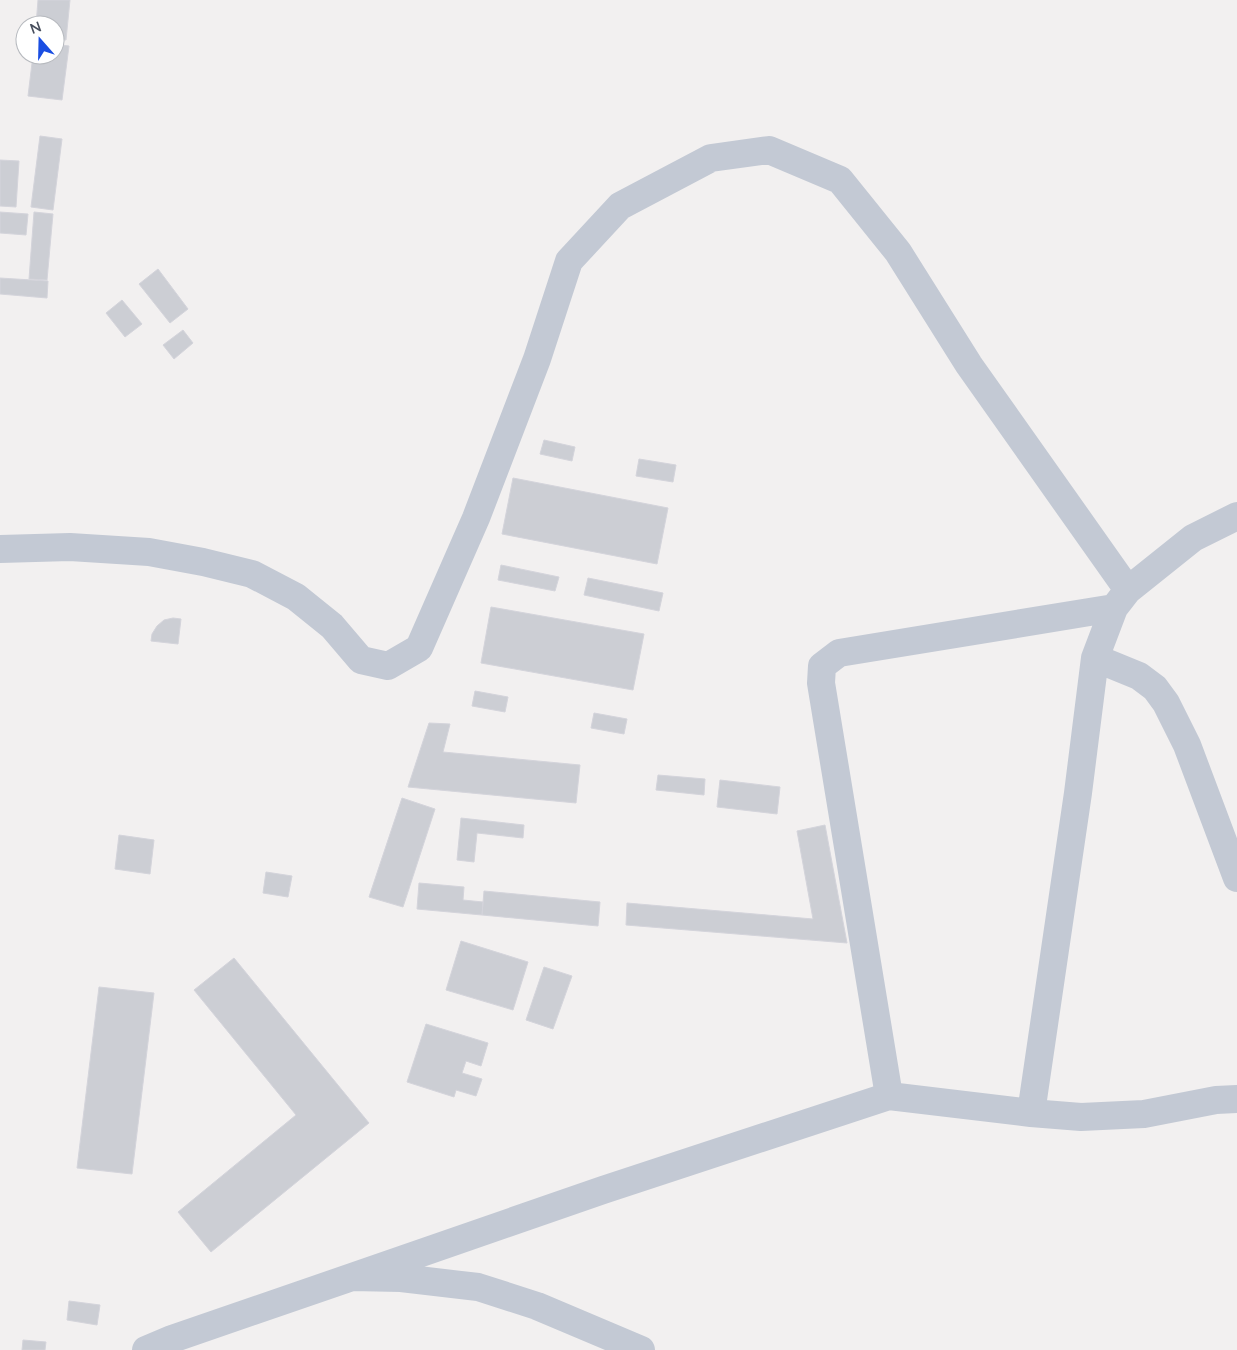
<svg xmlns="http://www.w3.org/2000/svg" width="1237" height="1350" font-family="Lato,sans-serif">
	<rect width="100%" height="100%" fill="#f2f0f0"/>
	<path fill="#ccced4" stroke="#d4d4db" d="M38 0H70L66 40 55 39V25H36Z
		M55 44 69 46 62 100 28 96 33 55H55Z
		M40 136 62 139 53 210 31 207Z
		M0 160 19 161 16 207 0 206Z
		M0 212 28 214 26 235 0 233Z
		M34 212 53 214 47 280 29 279Z
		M158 269 188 309 170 323 139 284Z
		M0 278 48 281 47 298 0 294Z
		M122 300 142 324 125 337 106 313Z
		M183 330 193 343 174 359 163 345Z
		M544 440 575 447 572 461 540 454Z
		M639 459 676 465 673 482 636 476Z
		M513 478 668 508 657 564 502 534Z
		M501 565 559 577 555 591 498 580Z
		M588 578 663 593 659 611 584 595Z
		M491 607 644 634 633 690 481 663Z
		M173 618 181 619 178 644 151 641 152 634 157 626 164 620Z
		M475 691 508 697 505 712 472 706Z
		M594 713 627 719 624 734 591 728Z
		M429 723 450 724 443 752 580 765 576 803 408 787Z
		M658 775 705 779 704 795 656 790Z
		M720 780 780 787 777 814 717 807Z
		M402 798 435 809 403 907 369 897Z
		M461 818 524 825 523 838 477 833 474 862 457 860Z
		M825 825 847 943 626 925 627 903 813 919 797 831Z
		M119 835 154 840 150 874 115 869Z
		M266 872 292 876 288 897 263 893Z
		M419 883 464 887 463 900 483 902 482 915 417 909Z
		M484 891 600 902 598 926 482 915Z
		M461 941 528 962 513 1010 446 990Z
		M234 958 369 1123 211 1252 178 1212 296 1115 194 990Z
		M544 967 572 976 553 1029 526 1020Z
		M99 987 154 993 132 1174 77 1168Z
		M426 1024 488 1043 481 1066 466 1061 462 1073 482 1079 476 1096 456 1090 454 1097 407 1082Z
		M69 1301 100 1305 97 1325 67 1320Z
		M23 1340 46 1342 45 1350H22Z"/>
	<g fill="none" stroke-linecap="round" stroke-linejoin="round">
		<path stroke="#c3c9d4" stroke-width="28" d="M0 549 70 547 149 552 203 562 252 574 296 597 332 626 361 660 388 666 419 648 476 518 537 359 569 261 620 206 711 158 769 150 840 180 898 252 969 365 1128 590
			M1095 658 1139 676 1155 688 1166 703 1187 745 1237 878
			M889 1096 821 683 822 666 839 653 1114 608
			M1031 1113 1078 793 1095 658 1114 608 1128 590 1193 538 1237 516
			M352 1277 603 1190 889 1096 1031 1113 1081 1117 1144 1114 1216 1100 1237 1099
			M146 1350 172 1339 352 1277 401 1278 478 1287 537 1306 641 1350"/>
	</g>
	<g transform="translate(40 40) rotate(340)"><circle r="24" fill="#ffffff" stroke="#b6b9be"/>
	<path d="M0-4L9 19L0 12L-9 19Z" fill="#1a4ee2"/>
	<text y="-8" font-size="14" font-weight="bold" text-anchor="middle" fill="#484f5d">N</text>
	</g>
</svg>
